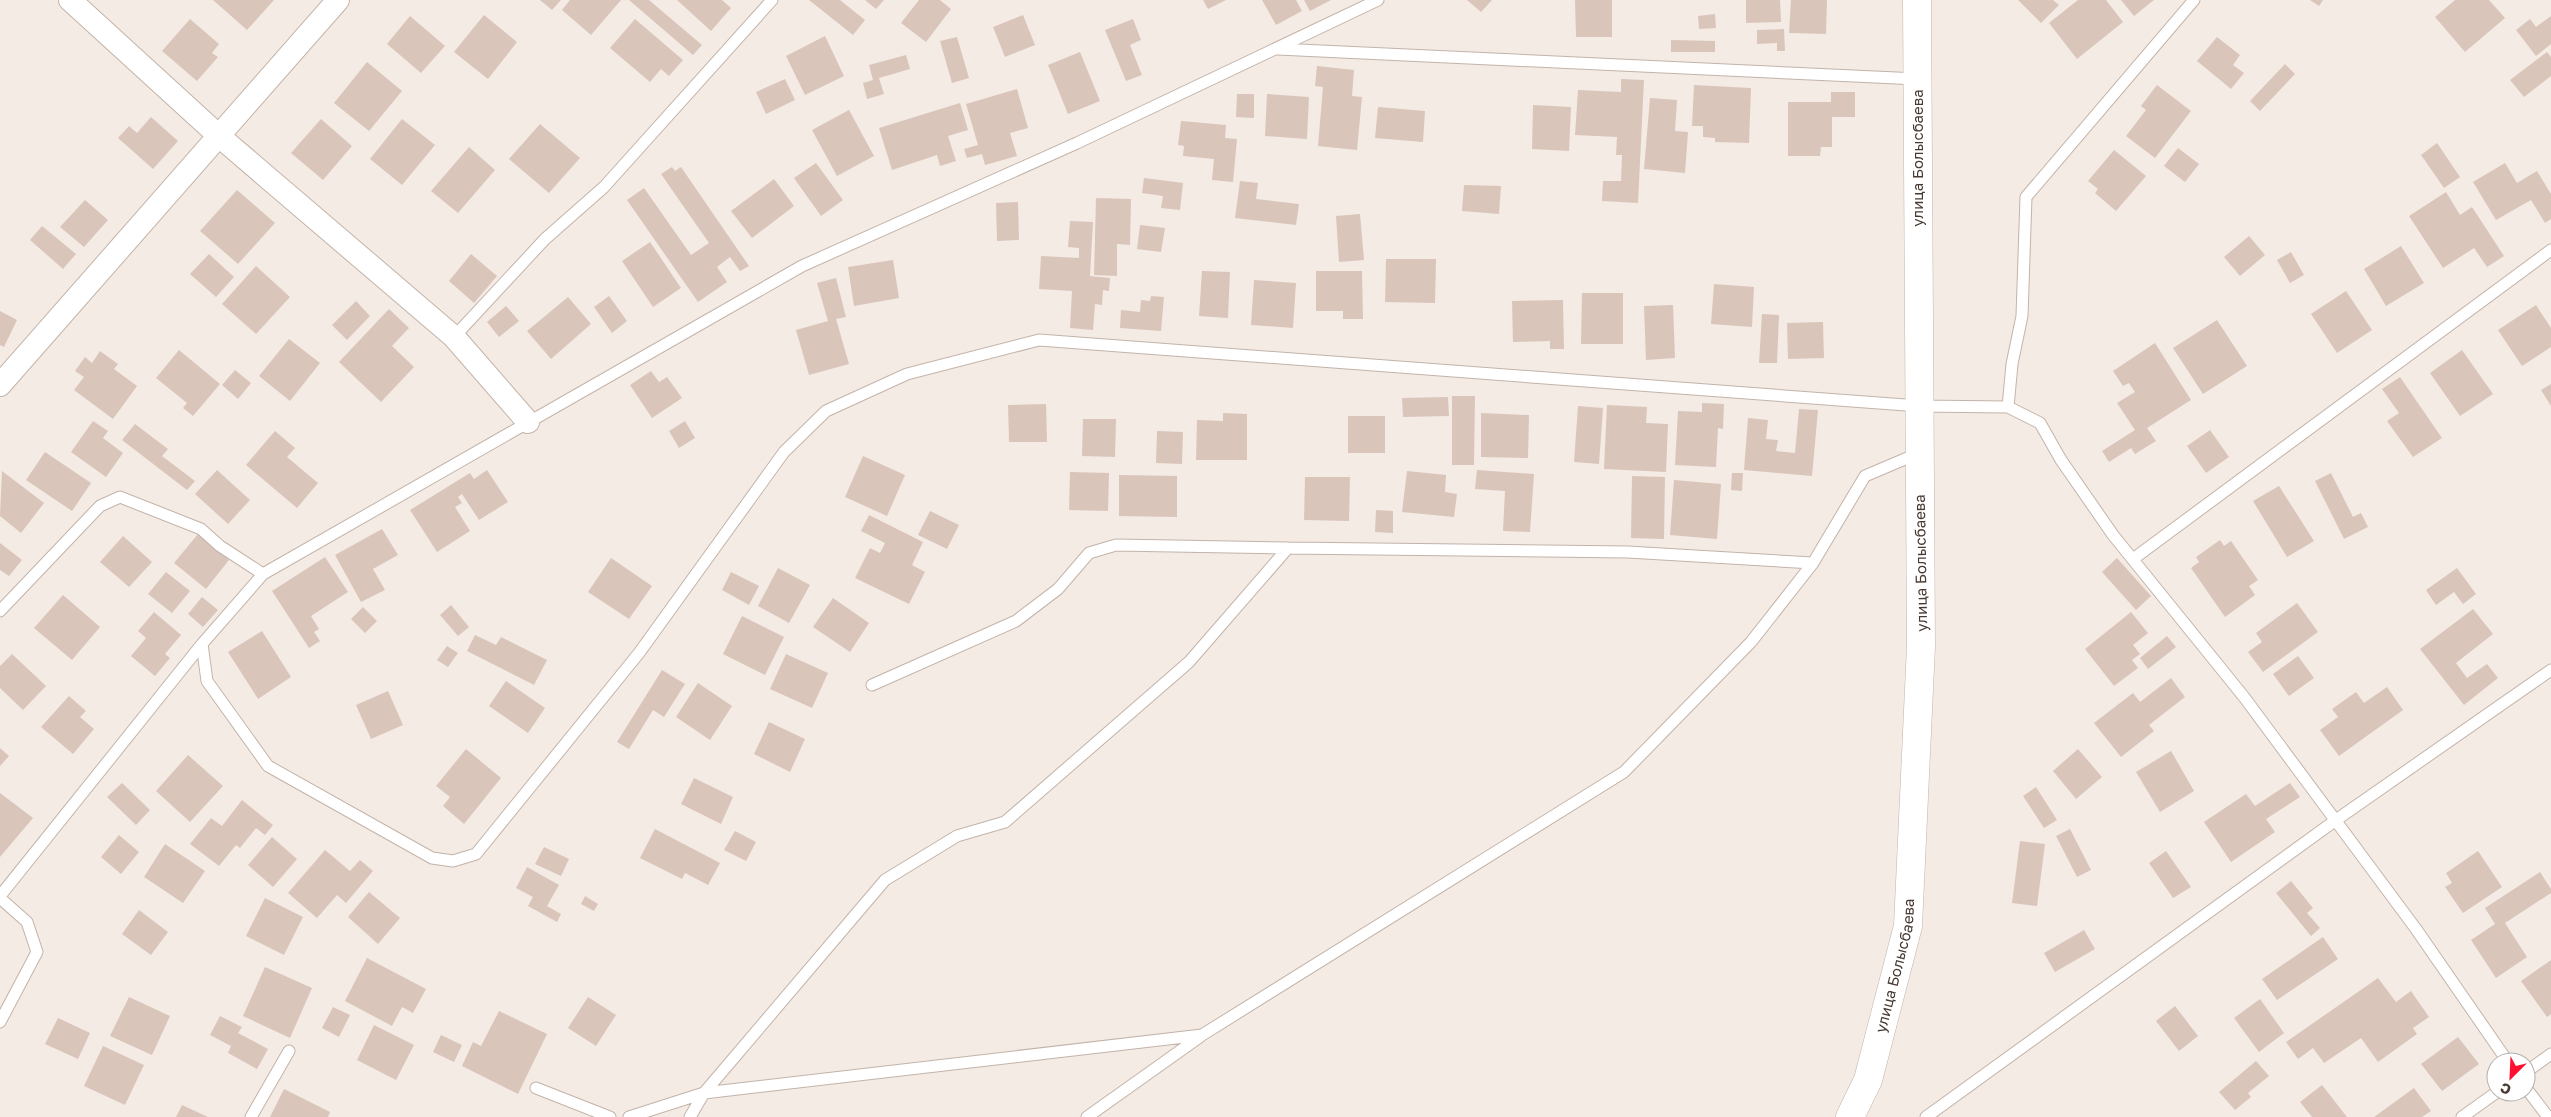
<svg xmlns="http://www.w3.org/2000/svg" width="2551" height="1117" font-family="'Golos Text',sans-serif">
	<rect width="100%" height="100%" fill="#f4ebe4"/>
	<path fill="#dac5bb" d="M213 0H274L247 30Z
		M540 0H561L552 10Z
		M570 0H621L591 35 562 10Z
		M629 0H649L702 45 693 55Z
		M677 0H722L731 8 711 31Z
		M809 0H840L865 20 853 35Z
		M865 0H884L876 9Z
		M919 0H940L951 9 926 42 901 23Z
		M1203 0H1226L1208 9Z
		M1262 0H1296L1302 11 1276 25Z
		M1304 0H1331L1310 11Z
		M1467 0H1492L1481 12Z
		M1575 0H1612V37H1576Z
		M1746 0H1780L1781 22 1746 23Z
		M1791 0H1827L1826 34 1789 33Z
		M2018 0H2053L2059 5 2041 23Z
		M2078 0H2106L2123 22 2077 59 2049 23Z
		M2121 0H2154L2134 16Z
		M2310 0H2323L2319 6Z
		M2455 0H2489L2505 18 2465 52 2435 17Z
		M1715 14 1716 28 1699 29 1698 16Z
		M484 15 517 42 488 79 454 52Z
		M1023 15 1035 45 1005 57 993 27Z
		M410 16 445 46 421 73 387 44Z
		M2551 16V44L2536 56 2516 30 2530 19 2536 27Z
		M190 19 219 44 212 53 218 57 197 81 162 51Z
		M635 19 683 60 669 76 661 69 650 82 610 48Z
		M1133 19 1141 40 1130 45 1142 75 1126 81 1105 30Z
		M1784 29 1785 51H1777V43L1757 44V30Z
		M825 36 844 76 805 95 786 56Z
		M957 37 969 78 952 83 940 41Z
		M2217 37 2240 55 2233 65 2244 73 2231 89 2197 61Z
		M1671 40 1715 41V52H1671Z
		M1080 52 1100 101 1068 114 1048 65Z
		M2547 52 2551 57V76L2524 97 2510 80Z
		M906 55 910 69 879 78 884 94 867 99 863 83 873 80 869 65Z
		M367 62 402 91 369 131 334 103Z
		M2285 64 2295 74 2260 111 2250 101Z
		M1317 66 1354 70 1352 96 1362 97 1357 150 1318 146 1323 87 1315 86Z
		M785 79 795 100 766 114 756 92Z
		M1621 79 1644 80 1638 203 1602 201 1603 181H1621L1622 155H1616L1617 137 1575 135 1578 90 1621 92Z
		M1694 85 1751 88 1749 143 1715 142V138L1703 137V126H1692Z
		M2157 85 2191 111 2155 158 2126 136 2146 110 2141 106Z
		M1017 89 1028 128 1010 133 1017 156 985 165 982 154 967 158 964 149 978 145 966 104Z
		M1831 92H1855V117H1832V147H1821L1820 156H1788V102H1831Z
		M1237 94H1254V118L1236 117Z
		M1267 94 1309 97 1307 139 1265 136Z
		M1650 98 1677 100 1675 131 1688 132 1685 173 1644 169Z
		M960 103 968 130 948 136 956 161 940 166 937 155 892 170 879 128Z
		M1533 105 1571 107 1569 151 1532 149Z
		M1378 107 1425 111 1423 142 1375 138Z
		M849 110 874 156 837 176 812 130Z
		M151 117 178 141 153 169 118 138 129 126 137 133Z
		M321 119 352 146 323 180 291 153Z
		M402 119 435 145 402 185 370 159Z
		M1181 121 1226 125 1225 138 1237 139 1233 182 1212 180 1214 159 1183 156 1184 146 1178 145Z
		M540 124 580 158 549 193 509 159Z
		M2437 143 2460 177 2444 188 2421 155Z
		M469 147 495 170 458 213 431 191Z
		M2178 148 2199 164 2185 182 2164 166Z
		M2114 150 2146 176 2116 211 2095 193 2098 189 2088 181Z
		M816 163 843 200 821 216 794 178Z
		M2505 163 2517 183 2537 171 2551 194V219L2545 223 2531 200 2496 220 2473 182Z
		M672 167 675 171 681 167 749 266 740 271 730 257 717 267 727 282 698 302 627 200 644 188 691 255 709 243 661 174Z
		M1144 178 1183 183 1180 210 1161 208 1163 196 1142 193Z
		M774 179 794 206 752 238 731 211Z
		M1240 181 1258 183 1256 199 1299 204 1296 225 1235 218Z
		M1464 185 1501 186 1499 214 1462 211Z
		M237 190 275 223 238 264 200 231Z
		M2446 192 2460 215 2472 207 2504 256 2487 267 2474 248 2443 268 2409 216Z
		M1096 198 1131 199 1130 245 1117 244V276L1094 275Z
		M85 200 108 220 84 247 60 227Z
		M1018 202 1019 240 997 241 996 203Z
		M1360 214 1364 260 1339 262 1336 216Z
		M1070 221 1093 222 1090 276 1110 278 1109 291 1103 290 1102 305 1095 304 1093 330 1070 328 1072 291 1039 289 1041 256 1079 258V248L1068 247Z
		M1140 225 1165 228 1161 252 1137 249Z
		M42 226 76 254 63 269 30 240Z
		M2249 236 2265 255 2240 276 2224 257Z
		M650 242 681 288 653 307 622 261Z
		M2401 246 2424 283 2386 306 2364 269Z
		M2291 252 2304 275 2290 283 2277 260Z
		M209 254 234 277 216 297 190 274Z
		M471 254 497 276 474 303 449 281Z
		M1386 259H1436L1435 303 1385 302Z
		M893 260 899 298 854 306 848 267Z
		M256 266 290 297 256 334 222 304Z
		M1202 271 1230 272 1228 318 1199 316Z
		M1316 271H1362L1363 319H1343V311H1316Z
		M836 278 846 317 836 319 849 364 809 375 796 330 828 321 817 283Z
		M1254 280 1296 283 1293 328 1251 325Z
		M1714 284 1754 287 1752 327 1711 324Z
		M2346 291 2372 330 2337 353 2311 314Z
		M1582 293H1623V344H1581Z
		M609 296 627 321 612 333 594 307Z
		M1151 296 1164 297 1161 331 1120 328 1121 310 1140 312 1141 300 1150 301Z
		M568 297 591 324 551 359 527 331Z
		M1563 300 1564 349H1550V341L1513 342 1512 301Z
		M356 301 370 316 347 340 332 325Z
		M1673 305 1675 358 1646 360 1644 306Z
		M2536 305 2551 328V347L2522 366 2498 330Z
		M506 306 519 321 499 337 487 322Z
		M389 309 409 328 392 346 414 367 381 402 339 362Z
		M0 311 17 320 4 347 0 345Z
		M1762 314 1779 315 1777 363H1759Z
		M2217 320 2247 366 2203 394 2173 348Z
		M1823 322 1824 358 1788 359 1787 323Z
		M289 339 320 363 290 401 259 376Z
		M2155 343 2191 400 2147 428 2156 441 2135 454 2131 448 2109 462 2102 451 2135 430 2117 403 2135 392 2129 383 2123 386 2113 371Z
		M179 350 220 384 193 416 183 408 187 403 156 378Z
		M2462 350 2493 394 2460 416 2430 373Z
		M100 351 118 364 114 369 137 386 113 419 74 390 84 377 75 371 85 357 92 363Z
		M235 370 251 383 238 399 222 385Z
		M651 371 659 382 667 377 682 398 652 418 630 385Z
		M2400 377 2442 438 2413 457 2387 421 2399 413 2382 389Z
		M2551 384V406L2541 390Z
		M1452 396H1475L1474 465H1452Z
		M1448 397 1449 416 1403 417 1402 398Z
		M1702 403 1724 404 1723 429 1718 428 1716 467 1675 465 1678 411 1702 412Z
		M1046 404 1047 442H1009L1008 405Z
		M1607 405 1647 407 1646 423 1668 424 1666 472 1604 469Z
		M1578 406 1603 408 1599 464 1574 462Z
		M1799 409 1818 410 1812 476 1744 470 1748 418 1768 420 1766 439 1778 440 1776 451 1795 453Z
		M1223 413 1247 414V460H1196L1197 420 1223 421Z
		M1481 413 1529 415 1528 458 1481 457Z
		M1348 416H1385V453H1348Z
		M1083 419H1116L1115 457 1082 456Z
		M93 421 108 431 103 438 123 453 106 477 71 452Z
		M685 421 695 438 679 448 669 431Z
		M135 424 168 449 162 456 195 481 187 490 122 440Z
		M2210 430 2229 457 2206 473 2187 446Z
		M275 431 295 448 287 457 318 483 297 508 246 465Z
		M1157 431 1183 432 1182 464 1156 463Z
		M45 452 91 483 72 511 26 480Z
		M863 456 905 475 887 516 845 497Z
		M217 470 250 500 228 524 195 494Z
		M487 470 508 502 479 520 462 494 458 497 462 503 455 507 470 531 437 552 410 510 470 473 474 479Z
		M1477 470 1534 474 1530 532 1503 531 1505 491 1475 489Z
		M2 471 44 503 21 533 0 516Z
		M1407 471 1446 475 1445 492 1457 494 1454 517 1402 512Z
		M1070 472 1109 473 1108 511 1069 510Z
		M1732 473H1743L1742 491 1731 490Z
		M2331 473 2353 517 2361 513 2368 527 2344 539 2315 481Z
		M1119 475 1177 476V517L1119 516Z
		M1632 476 1665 477 1664 539 1631 538Z
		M1305 477H1350L1349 521 1304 520Z
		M1674 480 1721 484 1717 539 1670 535Z
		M2279 486 2314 541 2287 557 2253 501Z
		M1376 510 1393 511V533L1375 532Z
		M930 511 959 525 947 549 918 535Z
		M869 515 923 542 912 565 925 572 909 604 855 578 870 548 880 553 885 543 861 531Z
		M382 529 398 555 373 569 385 590 361 602 335 555Z
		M198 534 229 560 206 589 174 563Z
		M123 536 152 562 129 587 100 562Z
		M2220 540 2224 546 2231 541 2258 580 2249 586 2255 595 2225 617 2191 568 2199 562 2196 557Z
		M0 543 22 560 9 576 0 570Z
		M325 557 348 592 311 616 319 629 314 632 320 641 309 648 272 591Z
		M611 558 652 586 629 619 588 592Z
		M2117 558 2151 596 2136 610 2102 572Z
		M778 568 810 585 789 623 758 606Z
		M2457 568 2476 594 2463 604 2454 592 2436 605 2426 590Z
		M166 572 190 591 172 613 148 594Z
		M731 572 759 586 749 605 722 590Z
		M63 595 100 627 72 660 34 628Z
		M202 597 218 610 203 627 188 614Z
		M833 598 869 623 850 652 813 627Z
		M2297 603 2318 632 2263 672 2248 652 2262 642 2256 633Z
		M451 605 469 627 458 636 440 615Z
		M363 607 377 621 365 633 351 619Z
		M2473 609 2493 634 2456 663 2467 678 2487 664 2498 678 2464 705 2420 649Z
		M154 612 181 635 165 654 170 658 155 676 131 656 146 638 138 631Z
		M2131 612 2148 633 2133 645 2140 654 2132 660 2138 668 2114 686 2085 649Z
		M742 616 784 637 765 675 723 654Z
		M262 631 291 677 258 699 228 652Z
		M475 635 496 645 501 637 547 660 534 685 467 651Z
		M2167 636 2176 647 2148 669 2140 658Z
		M447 646 458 653 448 667 437 660Z
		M12 654 46 686 23 710 0 688V666Z
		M786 654 828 673 812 708 770 689Z
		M2298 656 2314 678 2289 696 2273 674Z
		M662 670 685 684 664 717 653 710 629 749 617 742Z
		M2171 678 2185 697 2149 725 2154 731 2121 757 2094 723 2133 693 2140 702Z
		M506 681 545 708 528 733 489 706Z
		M698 683 732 706 710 740 676 717Z
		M2387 687 2403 710 2339 756 2320 730 2338 717 2332 709 2356 692 2364 703Z
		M388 691 403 725 371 739 356 705Z
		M69 696 86 711 80 717 94 729 73 754 41 727Z
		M769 722 805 739 790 772 754 754Z
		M0 748 9 756 0 766Z
		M466 749 501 778 464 824 443 806 450 797 436 786Z
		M2078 749 2102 777 2076 799 2053 771Z
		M2171 751 2194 791 2160 812 2136 772Z
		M188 755 223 786 190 822 156 791Z
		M694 778 733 797 721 824 681 804Z
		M122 783 150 810 136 825 107 797Z
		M2290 783 2300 797 2266 819 2275 832 2231 862 2204 822 2246 794 2255 806Z
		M2036 787 2057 820 2044 828 2023 796Z
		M0 793 33 818 0 857Z
		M242 800 273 825 265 835 256 828 240 848 236 845 219 866 190 844 211 818 222 826Z
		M655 829 720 863 708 885 685 873 682 879 640 858Z
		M2070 829 2091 870 2077 877 2056 836Z
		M735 831 756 842 746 861 724 850Z
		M119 835 139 852 121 874 101 857Z
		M272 837 297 859 273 887 248 865Z
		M2020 841 2045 844 2037 906 2012 903Z
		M165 844 205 871 183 903 144 877Z
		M544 847 569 859 561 876 535 864Z
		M325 850 350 871 360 860 373 871 346 903 337 895 317 918 288 893Z
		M2166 851 2191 887 2173 898 2149 863Z
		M2478 851 2502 887 2463 913 2445 887 2452 883 2446 873Z
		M527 867 559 885 547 906 561 914 557 922 528 906 533 897 516 888Z
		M2540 872 2551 889V893L2505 923 2527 957 2496 978 2471 940 2495 924 2485 908Z
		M2291 881 2313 908 2307 913 2320 928 2311 936 2276 893Z
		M369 892 400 918 378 944 348 917Z
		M585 896 598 904 594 911 581 904Z
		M265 898 303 917 284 955 246 936Z
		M139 910 168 932 151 955 122 934Z
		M2084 930 2095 949 2055 972 2044 953Z
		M2323 937 2338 959 2277 1000 2262 979Z
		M367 958 426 989 413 1013 402 1007 392 1026 345 1001Z
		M2551 960V1014L2547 1017 2521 981Z
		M265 967 312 988 290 1038 243 1016Z
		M2378 978 2396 1002 2411 991 2429 1017 2413 1028 2417 1034 2378 1062 2361 1038 2324 1063 2313 1048 2298 1059 2286 1042Z
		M129 997 170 1016 152 1055 110 1036Z
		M588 997 616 1015 596 1046 568 1028Z
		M2260 999 2284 1033 2259 1052 2234 1018Z
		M2175 1006 2198 1036 2179 1051 2156 1021Z
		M333 1007 350 1015 339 1037 322 1028Z
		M499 1011 547 1034 518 1094 462 1066 473 1042 481 1046Z
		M220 1016 242 1027 238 1033 268 1049 257 1069 228 1053 231 1046 210 1035Z
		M58 1018 90 1033 78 1059 45 1044Z
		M374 1025 414 1045 396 1080 357 1060Z
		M441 1035 462 1045 454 1062 433 1052Z
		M2458 1037 2479 1064 2442 1091 2421 1064Z
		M103 1046 144 1065 125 1105 84 1086Z
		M2256 1061 2269 1076 2248 1093 2251 1097 2235 1110 2219 1092Z
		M2322 1085 2347 1117H2312L2300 1102Z
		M2414 1088 2431 1111 2422 1117H2374Z
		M284 1089 330 1112 328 1117H270Z
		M182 1105 208 1117H176Z"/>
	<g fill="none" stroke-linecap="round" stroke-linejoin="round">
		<defs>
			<path id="service" d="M1278 49 1918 79
				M454 337 545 239 604 187 772 0
				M2008 407 2012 364 2022 316 2026 197 2194 0
				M2133 559 2551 250
				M0 611 100 506 120 497 201 529 220 546 263 574
				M202 644 207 681 268 766 432 858 453 861 476 854 639 653 784 452 826 411 907 374 1039 340 1919 406 2008 407 2040 423 2061 460 2113 535 2244 697 2416 929 2508 1062
				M872 685 1016 621 1058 589 1089 553 1116 545 1288 548
				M0 896 202 644 263 574 802 266 1077 143 1378 0
				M0 898 27 922 37 952 0 1022
				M2526 1072 2551 1054
				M536 1088 610 1117
				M2526 1088 2548 1117
				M251 1117 289 1051
				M629 1117 704 1093 885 880 957 836 1005 822 1189 662 1288 548 1628 552 1813 563 1865 476 1919 453
				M690 1117 704 1093 1202 1035 1624 772 1751 642 1813 563
				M1087 1117 1201 1036
				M1926 1117 2336 820 2551 670
				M2462 1117 2497 1092"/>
			<path id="minor" d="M70 0 219 136 454 337 528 422
				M0 385 338 0"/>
			<g id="tertiary">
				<path id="s1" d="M1850 1117 1868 1080 1908 926 1921 646 1917 0"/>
			</g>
		</defs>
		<use href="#service" stroke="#c3b3a9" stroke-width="13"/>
		<use href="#minor" stroke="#c3b3a9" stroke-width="24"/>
		<use href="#tertiary" stroke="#c3b3a9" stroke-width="29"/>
		<use href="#service" stroke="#fff" stroke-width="11"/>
		<use href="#minor" stroke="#fff" stroke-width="22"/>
		<use href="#tertiary" stroke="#fff" stroke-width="28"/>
	</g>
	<g text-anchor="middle" stroke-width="4" stroke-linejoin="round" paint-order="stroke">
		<g font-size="15" fill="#473a33" stroke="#fff">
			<text transform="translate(1918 158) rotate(-90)" y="5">улица Болысбаева</text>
			<text transform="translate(1921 563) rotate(-91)" y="5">улица Болысбаева</text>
			<text dy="5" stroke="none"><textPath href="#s1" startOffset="159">улица Болысбаева</textPath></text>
		</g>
	</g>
	<g transform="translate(2511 1077) rotate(204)"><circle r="24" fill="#ffffff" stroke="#b5b0ad"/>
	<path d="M0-4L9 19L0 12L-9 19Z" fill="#ff1031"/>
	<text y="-8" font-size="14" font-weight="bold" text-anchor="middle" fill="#473a33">С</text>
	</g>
</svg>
